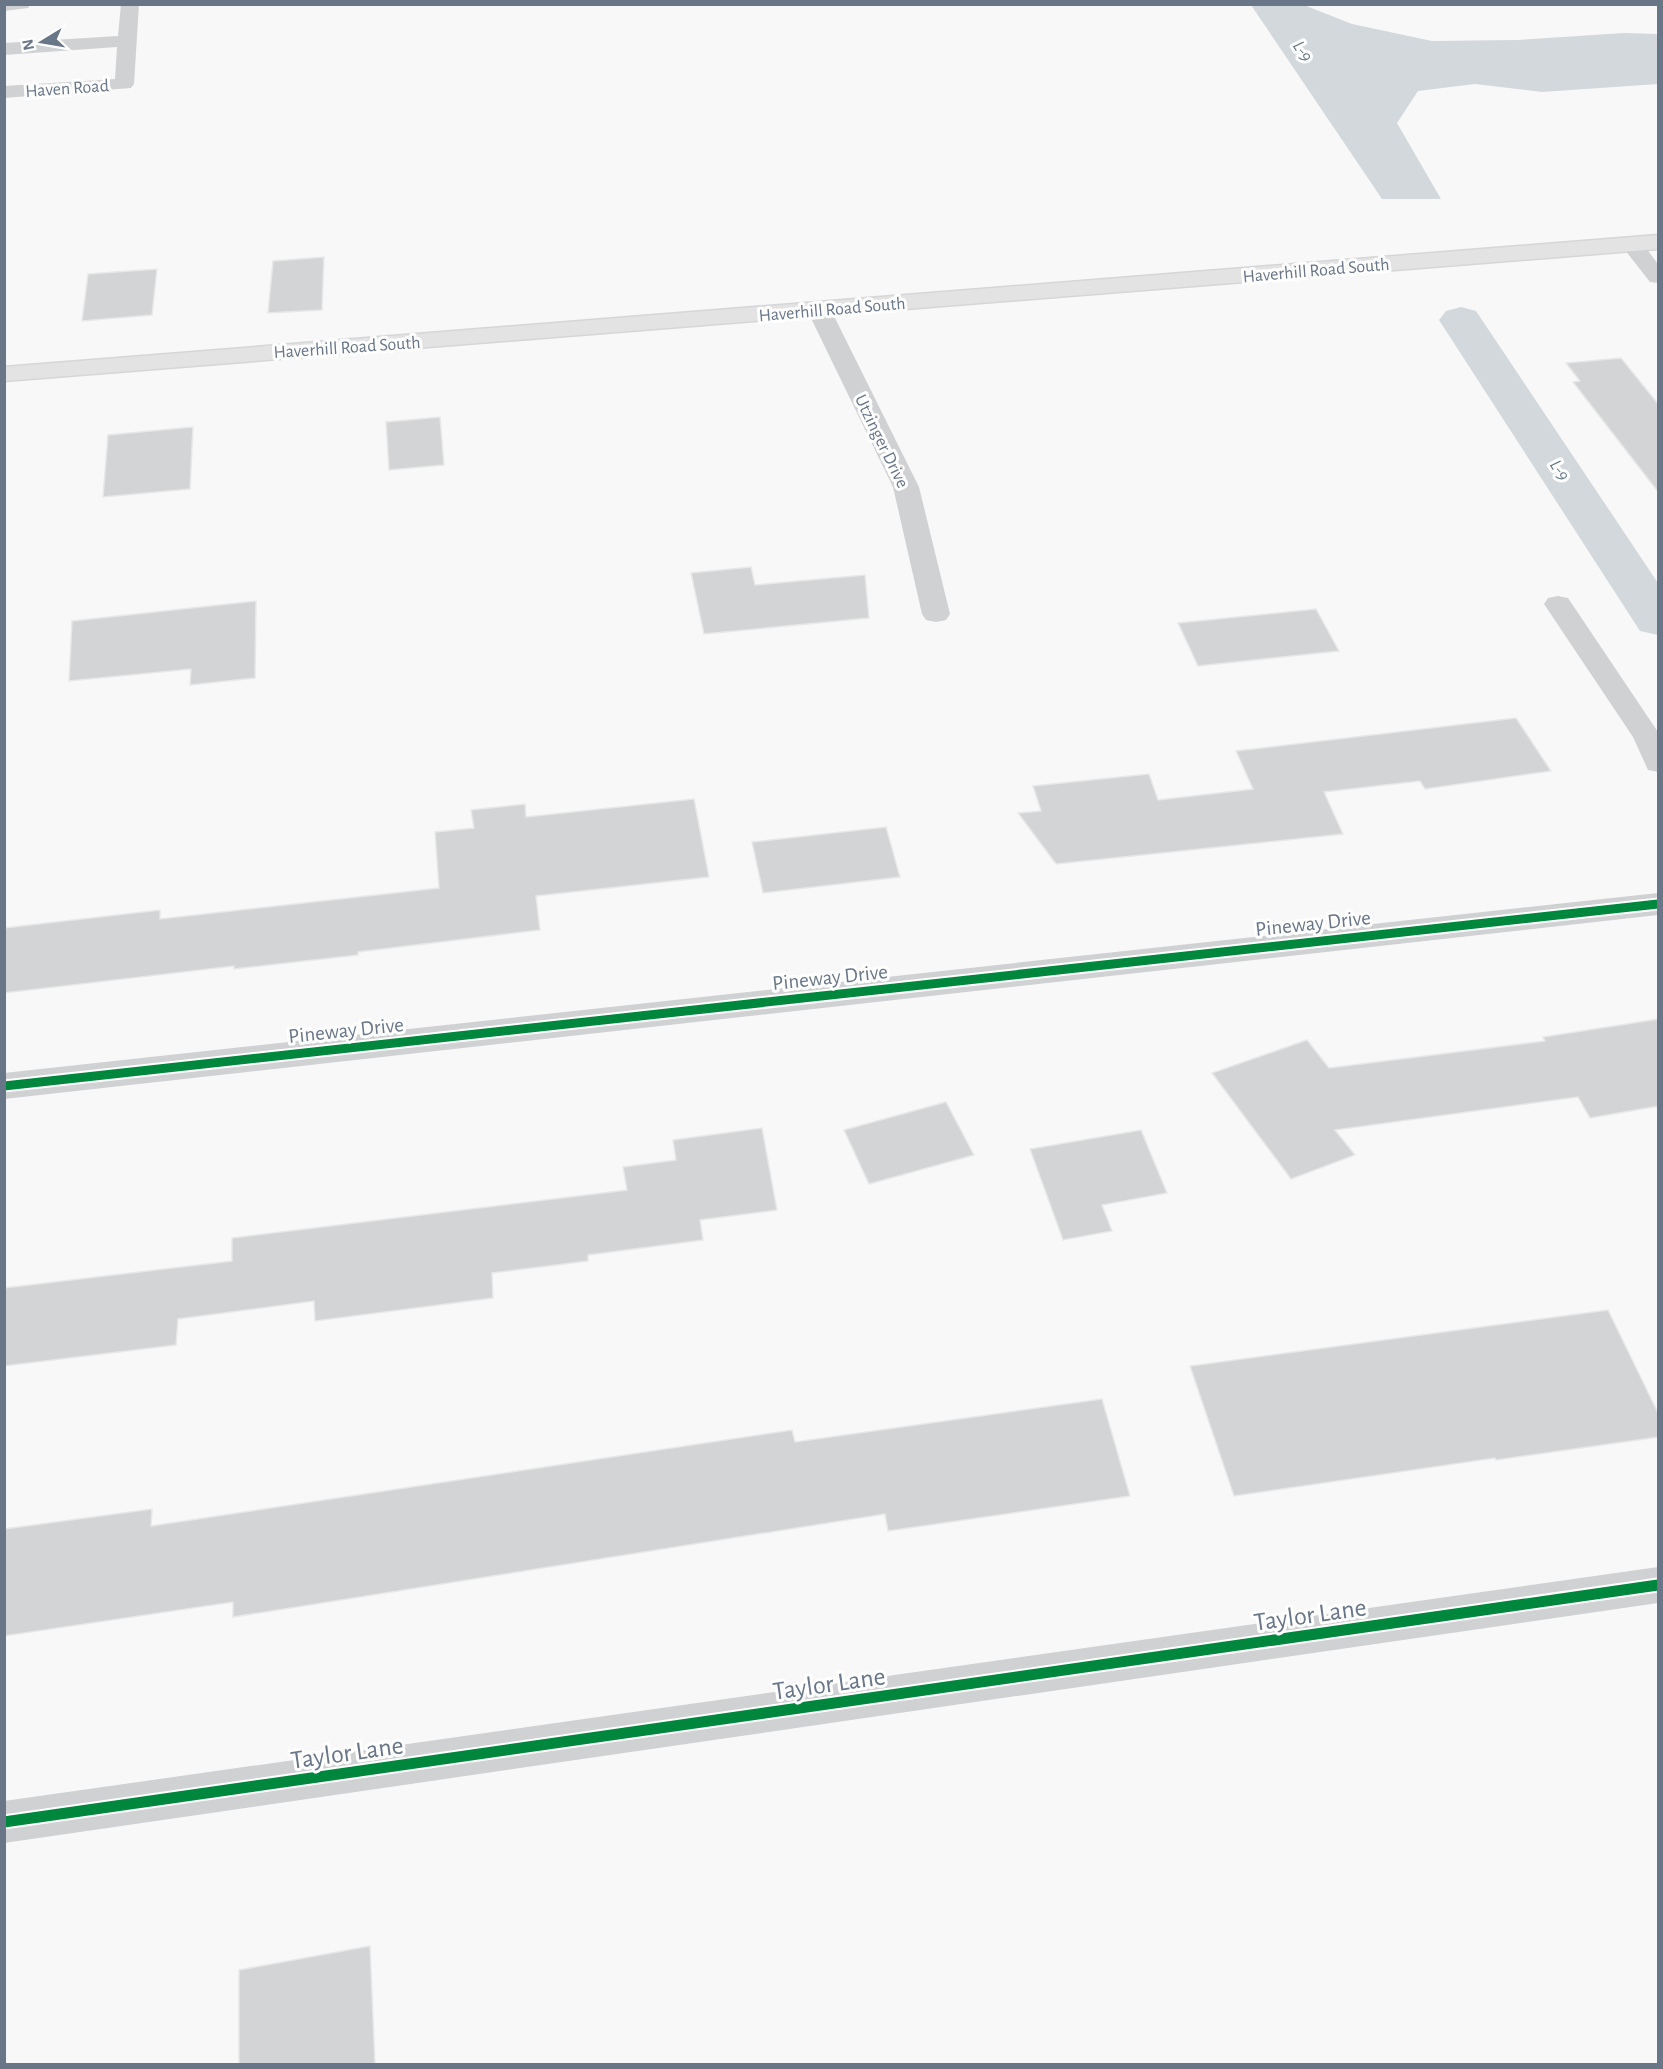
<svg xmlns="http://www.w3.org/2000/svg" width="1663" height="2069" font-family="'Alegreya Sans',sans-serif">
	<rect width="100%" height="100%" fill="#f8f8f8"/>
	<path fill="#d2d8dc" d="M1251 5H1304L1352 24 1432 41 1517 40 1624 33 1658 34V84L1542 92 1475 84 1418 91 1397 123 1441 199H1382Z"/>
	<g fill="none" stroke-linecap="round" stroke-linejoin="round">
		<path fill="#d2d8dc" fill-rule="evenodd" d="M1461 307 1476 311 1658 583V635L1640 631 1439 320 1446 311Z"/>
	</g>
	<path fill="#d3d4d5" stroke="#e8e8e8" stroke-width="1.5" d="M324 257 322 310 268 313 273 261Z
		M157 269 152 315 82 321 88 274Z
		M1621 358 1659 405V493L1573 382 1580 381 1566 363Z
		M440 417 444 465 389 470 386 422Z
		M193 427 190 489 103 497 108 435Z
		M751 567 755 585 865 575 869 618 704 634 691 573Z
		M256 601 255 678 190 685 191 669 69 681 72 621Z
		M1316 609 1339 651 1198 666 1178 623Z
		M1516 718 1551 771 1425 789 1420 781 1324 792 1343 834 1056 864 1018 813 1041 811 1033 786 1149 774 1158 800 1253 789 1236 751Z
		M694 799 709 877 536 896 540 930 358 952V955L234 969V966L4 993V928L160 910V919L439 888 435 832 474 828 471 810 525 804 526 817Z
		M886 827 900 877 763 893 752 842Z
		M1659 1019V1106L1590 1118 1578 1097 1335 1130 1355 1155 1291 1179 1212 1073 1307 1040 1329 1068 1545 1041 1543 1037Z
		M946 1102 974 1155 869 1184 844 1130Z
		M762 1128 777 1210 700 1220 703 1240 588 1255V1261L492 1273 493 1298 315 1321 314 1301 178 1319 176 1345 4 1366V1288L232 1261V1238L627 1190 623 1167 676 1160 673 1140Z
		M1141 1130 1167 1193 1102 1205 1112 1231 1063 1240 1030 1149Z
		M1608 1310 1659 1415V1437L1496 1460 1495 1458 1234 1496 1190 1366Z
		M1102 1399 1130 1496 888 1531 885 1514 233 1617V1602L4 1636V1529L152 1509 151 1526 792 1430 795 1442Z
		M370 1946 375 2064H239V1970Z"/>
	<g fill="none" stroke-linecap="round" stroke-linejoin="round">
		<defs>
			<path id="secondary" d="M1658 235V249L4 381V367Z"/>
		</defs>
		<use href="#secondary" stroke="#d5d6d7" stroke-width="3"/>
		<path fill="#d0d1d3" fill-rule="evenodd" d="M4 4H31L28 8 4 11Z
			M121 4H139L134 84 131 88 4 98V86L115 79 117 47 4 55V43L118 36Z
			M1632 239 1640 240 1658 264V283L1650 282 1621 245 1624 240Z"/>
		<path fill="#d0d1d3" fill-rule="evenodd" d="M819 303 827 305 831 310 919 487 950 614 946 620 936 622 926 620 922 614 893 487 807 310 811 305Z
			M1558 596 1568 598 1658 732V772L1648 770 1633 737 1544 604 1548 598Z
			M1658 893V915L4 1099V1073Z
			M1658 1567V1603L4 1843V1801Z"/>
		<use href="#secondary" fill="#e3e3e4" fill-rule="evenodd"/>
		<defs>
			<path id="cycleway-far1" d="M4 1086 1658 904"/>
			<path id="cycleway" d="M4 1822 1658 1585"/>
		</defs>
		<use href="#cycleway-far1" stroke="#fff" stroke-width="13"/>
		<use href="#cycleway" stroke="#fff" stroke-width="15"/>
		<use href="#cycleway-far1" stroke="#00873e" stroke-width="9"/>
		<use href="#cycleway" stroke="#00873e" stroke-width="11"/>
	</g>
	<g text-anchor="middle" stroke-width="6" stroke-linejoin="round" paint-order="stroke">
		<g font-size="18" font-style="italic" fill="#637783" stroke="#fff">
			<text transform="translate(1303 51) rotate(57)" y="6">L-9</text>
			<text transform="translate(1560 470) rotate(57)" y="6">L-9</text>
		</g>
		<g font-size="18" fill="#687688" stroke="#fff">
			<text transform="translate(67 88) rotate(-4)" y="6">Haven Road</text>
			<text transform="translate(1316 270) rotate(-5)" y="6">Haverhill Road South</text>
			<text transform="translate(832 309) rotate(-5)" y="6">Haverhill Road South</text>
			<text transform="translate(347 347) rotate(-4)" y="6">Haverhill Road South</text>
			<text transform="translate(882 441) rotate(64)" y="6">Utzinger Drive</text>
		</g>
		<g font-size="21" fill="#687688" stroke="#fff">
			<text transform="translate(1313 923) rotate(-6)" y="7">Pineway Drive</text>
			<text transform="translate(830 977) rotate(-6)" y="7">Pineway Drive</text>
			<text transform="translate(346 1030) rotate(-6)" y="7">Pineway Drive</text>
		</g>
		<g font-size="26" fill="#687688" stroke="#fff">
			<text transform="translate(1310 1614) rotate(-8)" y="9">Taylor Lane</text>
			<text transform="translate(829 1683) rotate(-8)" y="9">Taylor Lane</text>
			<text transform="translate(347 1752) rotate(-8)" y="9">Taylor Lane</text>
		</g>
	</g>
	<rect width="1663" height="2069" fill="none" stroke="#687688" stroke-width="12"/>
	<g transform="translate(42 42) rotate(259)" stroke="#ffffff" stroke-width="4.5" paint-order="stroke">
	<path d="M0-4.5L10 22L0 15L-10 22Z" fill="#687688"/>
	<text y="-9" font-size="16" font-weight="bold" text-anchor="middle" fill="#687688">N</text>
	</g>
</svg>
